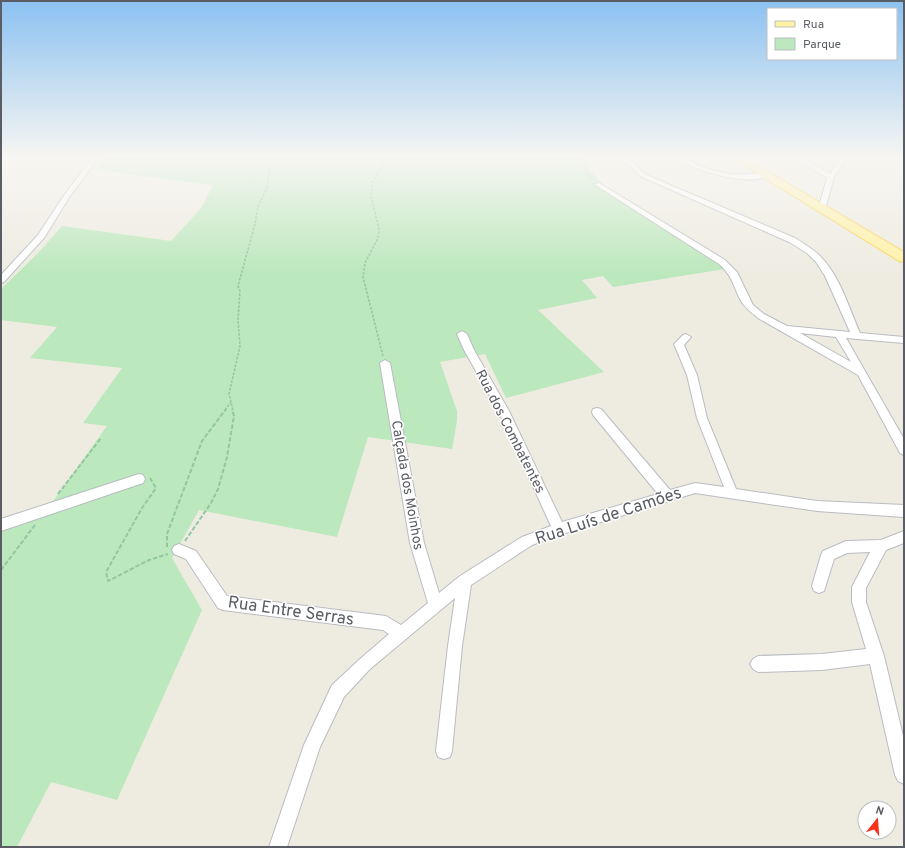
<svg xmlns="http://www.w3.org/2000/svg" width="905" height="848" font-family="Overpass,sans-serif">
	<rect width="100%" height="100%" fill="#eeece1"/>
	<path fill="#bbe8bc" d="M105 156H581L603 185 710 252 731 268 613 287 603 276 582 280 597 298 538 310 604 372 506 398 485 354 440 362 457 411V421L452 449 368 437 337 537 199 510 172 558 202 610 117 800 51 782 17 847H1V529L46 511 107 426 83 423 122 368 30 358 57 327 1 320V289L38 253 62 226 171 241 202 207 213 185 97 170Z"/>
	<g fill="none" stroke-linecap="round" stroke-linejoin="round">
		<defs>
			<path id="street" d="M94 156H100L70 196 44 238 4 282 1 283V275L38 235 65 194Z
				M620 156H627L644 174 795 238C804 244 813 249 820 256 840 276 849 308 860 333L904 337V343L846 338 904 439V455L900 453 858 375 758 318C751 312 744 307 740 299 732 283 733 277 719 264L594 184 599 183 725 260 737 272 753 305 764 314 787 326 850 332 825 276 816 262 807 253 789 242 640 176ZM800 333 836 337 851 362Z
				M674 156C684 156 691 162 700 166 710 170 720 172 731 174 739 175 764 172 768 175 751 188 689 170 674 156Z
				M792 156H800L830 174 842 156H848L834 177 826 206 817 208 813 206 820 203 827 178Z
				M462 331 467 334 474 350 509 411 562 522 658 494 593 415 592 412 593 409 597 408 601 409 670 490 695 483 724 487 697 418 687 375 674 344 683 335 686 334 691 337 684 345 697 375 707 418 736 489 817 501 904 505V517L817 511 695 493 559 535 532 545 471 585 462 646 452 751 450 757 444 759 438 757 436 751 448 646 455 598 370 669 344 697 320 747 287 847H269L304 745 332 685 360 659 389 634 383 630 223 610 218 608 186 559 174 554 172 550 174 546 179 544 196 551 227 596 386 616 401 625 428 603 410 543 380 363 385 360 390 363 424 543 439 593 460 576 522 537 551 526 499 412 464 350 457 334Z
				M139 474 143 475 145 479 143 483 1 531V519Z
				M904 531V543L886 550 866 588V602L884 656 904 740V784L898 781 895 775 870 664 822 670 758 672 753 669 750 664 753 659 758 656 822 654 866 649 852 602V587L870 552 847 553 834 559 824 591 819 593 814 591 812 586 821 555 823 551 846 541 881 540Z"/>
			<path id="primary" d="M729 156H741L904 252V262L899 261Z"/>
		</defs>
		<use href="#street" stroke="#b9bcc2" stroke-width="2"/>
		<use href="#primary" stroke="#fdcf4b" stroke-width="2"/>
		<path stroke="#92c7a2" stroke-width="1.5" stroke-dasharray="2.5 1.5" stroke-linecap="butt" d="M551 156 579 167 593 178
			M383 356 363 277 365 263 378 238 379 229 371 196 372 183 381 169 386 156
			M225 410 231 402
			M233 410 229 394 240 346 238 320 240 291 238 286 255 224 258 206 267 188 270 169 275 156"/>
		<path stroke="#92c7a2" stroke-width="2" stroke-dasharray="4.5 2" stroke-linecap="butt" d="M150 478 156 488 142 508 106 572 108 581 149 560 168 554
			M58 494 101 438
			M185 541 211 503 218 489 227 457 234 416 232 409
			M167 547V534L202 441 226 409
			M1 570 35 525"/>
		<use href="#street" fill="#fff" fill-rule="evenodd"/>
		<use href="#primary" fill="#fff2a5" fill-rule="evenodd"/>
	</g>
	<linearGradient id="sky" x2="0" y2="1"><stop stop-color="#8bc1f1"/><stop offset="0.57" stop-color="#f7f6f2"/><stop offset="1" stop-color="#f7f6f2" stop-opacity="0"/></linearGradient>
	<rect width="905" height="275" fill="url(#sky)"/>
	<g text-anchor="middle" stroke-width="3" stroke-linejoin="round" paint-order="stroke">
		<g font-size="14" fill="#5a5e64" stroke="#fff">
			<text transform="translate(511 431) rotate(63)" y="5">Rua dos Combatentes</text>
			<text transform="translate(408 485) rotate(80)" y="5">Calçada dos Moinhos</text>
		</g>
		<g font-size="17" fill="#5a5e64" stroke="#fff">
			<text transform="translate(608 515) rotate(-18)" y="6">Rua Luís de Camões</text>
			<text transform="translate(291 610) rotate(8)" y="6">Rua Entre Serras</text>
		</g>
	</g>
	<rect width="905" height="848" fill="none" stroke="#5a5e64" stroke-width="4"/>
	<rect x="767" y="8" width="130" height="52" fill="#ffffff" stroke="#bdbfc1"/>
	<rect x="775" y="21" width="20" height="6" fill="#fff2a5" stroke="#bdbfc1"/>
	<text x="803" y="28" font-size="12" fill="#5a5e64">Rua</text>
	<rect x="775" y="38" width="20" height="12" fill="#bbe8bc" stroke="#bdbfc1"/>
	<text x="803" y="48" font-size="12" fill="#5a5e64">Parque</text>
	<g transform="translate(877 820) rotate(17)"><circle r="19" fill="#ffffff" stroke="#bdbfc1"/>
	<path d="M0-3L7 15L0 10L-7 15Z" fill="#f8331d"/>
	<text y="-6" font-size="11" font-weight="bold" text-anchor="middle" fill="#5a5e64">N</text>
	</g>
</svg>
